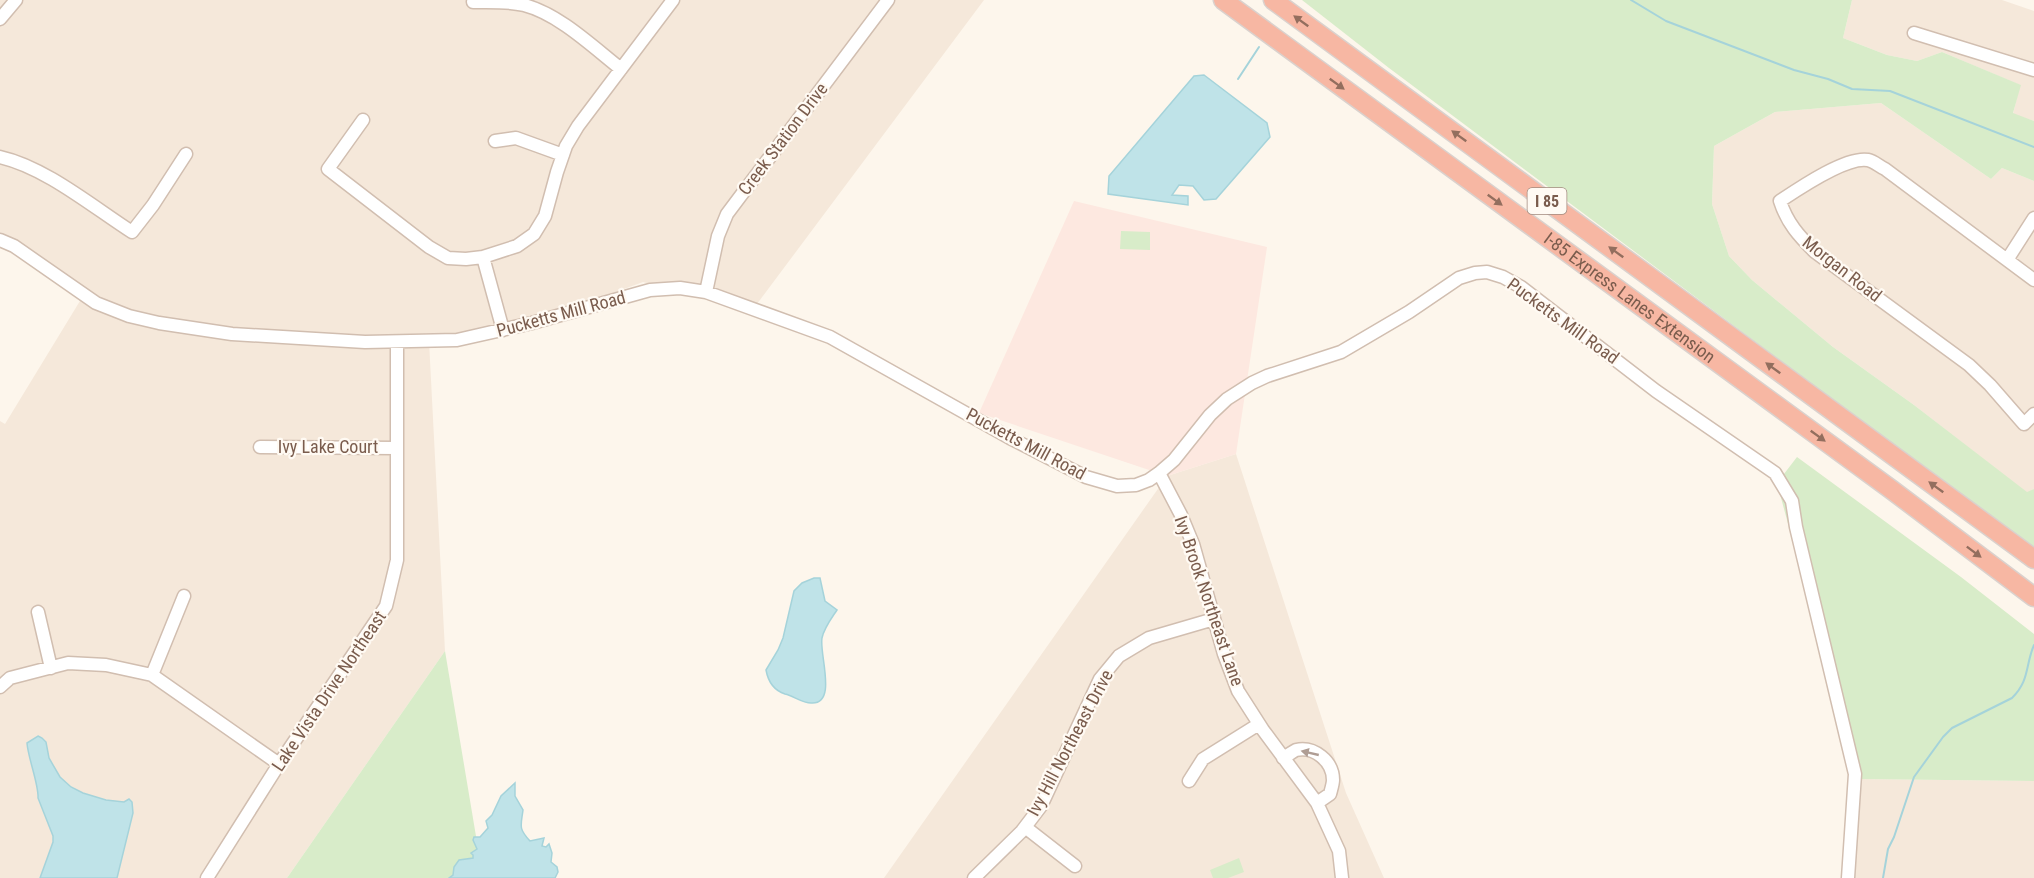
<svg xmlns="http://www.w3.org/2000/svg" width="2034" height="878" font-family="'Roboto Condensed',sans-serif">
	<rect width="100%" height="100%" fill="#fdf6ec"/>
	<path fill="#f5e8da" d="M0 0H984L751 312 643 282 536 321 429 341 445 651 287 878H0V421L5 424 83 296 0 238Z
		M1852 0H2002L2034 11V121L2013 114 2020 85 1942 52 1917 61 1887 55 1843 38Z
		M1881 103 1991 179 2002 168 2034 181V489L2027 493 1914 405 1833 347 1752 280 1729 256 1712 204 1714 146 1775 112Z
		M1236 454 1346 793 1384 878H884L1167 476Z
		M1857 779 2034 781V878H1843Z"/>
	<path fill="#fde8e0" d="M1074 201 1267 247 1236 454 1167 476 979 413Z"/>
	<path fill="#d8ecc9" d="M1302 0H1852L1843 38 1887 55 1917 61 1942 52 2021 85 2013 113 2034 121V181L2002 168 1991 179 1881 103 1775 112 1714 146 1712 204 1729 256 1752 280 1833 347 1914 405 2027 492 2034 489V550L1389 68Z
		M1121 231 1150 232V250L1120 249Z
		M1797 457 1961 577 2034 634V781L1857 779 1777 483Z
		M445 651 483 878H287Z
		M1239 858 1244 872 1228 878H1213L1210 870Z"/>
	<path fill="#bfe3e8" stroke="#a5d3da" stroke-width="1.5" d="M1204 75 1267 123 1270 137 1216 199 1204 200 1193 186 1179 185 1172 195 1188 196V205L1108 194 1109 176 1194 76Z
		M814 578H820L825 601 837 610C831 619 824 628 822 638 819 654 838 705 811 703 802 703 794 696 785 694 773 690 768 681 766 670L778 650 783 638 794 591 802 583Z
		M38 736 42 738 46 742 49 758 60 777 71 787 83 793 106 800 124 802 129 799 132 802 133 813 117 878H40L53 842V836L38 798C39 785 28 758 27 743Z
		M515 783V796L523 810C521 826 518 828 530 841L544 838 542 846 546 847 549 844 552 853 551 862 557 867 558 872 555 878H449L453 875 454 867 459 860 473 858V855L471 853 477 849 473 840 474 837H480L488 828 486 821 492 815 501 796Z"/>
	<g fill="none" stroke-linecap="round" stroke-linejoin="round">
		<path stroke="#a5d3da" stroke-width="2" d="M1631 0 1666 21 1794 70 1828 79 1852 89 1890 91 2034 147
			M1238 79 1259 47
			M1883 878 1888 849 1894 837 1914 777 1943 737 1952 728 2012 698C2030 680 2025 666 2034 645"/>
		<defs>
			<path id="minor" d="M473 2C490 2 508 1 524 5 559 14 593 47 621 69
				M0 19 16 0
				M1914 33 2034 70
				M363 120 328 169 429 247 448 258 466 259 483 257 517 246 534 234 545 216 557 172 566 146 578 126 673 0
				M495 141 516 138 563 155
				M0 157C45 167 93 207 132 232L153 205 186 154
				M0 240 14 246 96 303 129 316 159 323 232 334 365 342 457 340 532 323 650 290 680 288 706 292 830 337 1010 438 1086 477 1117 486 1136 485 1149 480 1159 473 1174 460 1210 415 1227 399 1252 383 1267 376 1341 352 1409 312 1459 278 1475 273 1487 272 1503 277 1521 287 1656 391 1775 473 1792 501 1796 527 1855 774 1848 878
				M483 257 503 330
				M2007 260 2034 218
				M2034 280 1885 169C1880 167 1874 161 1868 160 1846 156 1798 189 1780 201 1787 223 1799 236 1815 252L1969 365 1990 385 2024 424 2034 414
				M706 292 718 236 727 214 888 0
				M260 447 396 448
				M1159 473 1181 515 1193 544 1224 654 1238 691 1263 730 1317 803 1339 851 1342 878
				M38 612 51 668
				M152 675 184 596
				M0 687 10 678 68 663 106 665 152 675 279 764
				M1283 758C1287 756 1292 752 1296 750 1314 746 1333 761 1333 780 1333 784 1331 790 1330 794L1317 803
				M1189 781 1203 759 1259 724
				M1025 827 1075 866
				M207 878 279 764 386 606 397 560V342
				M974 878 1022 831 1041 806 1100 679 1119 656 1149 638 1214 619"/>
			<g id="highway">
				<path id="s1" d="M1223 0 1892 490 2034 597"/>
				<path d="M1273 0 2034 559"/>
			</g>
		</defs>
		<use href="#minor" stroke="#d1beb0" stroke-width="15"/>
		<use href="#highway" stroke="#dad1cd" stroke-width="21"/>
		<use href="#minor" stroke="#fff" stroke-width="12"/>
		<use href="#highway" stroke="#f7b7a3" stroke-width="18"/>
	</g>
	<defs><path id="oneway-solid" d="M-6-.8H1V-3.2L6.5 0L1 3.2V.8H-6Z" transform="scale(1.5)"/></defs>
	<g fill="#936e5e">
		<use href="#oneway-solid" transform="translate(1301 21) rotate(-144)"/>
		<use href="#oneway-solid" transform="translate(1337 84) rotate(36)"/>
		<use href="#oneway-solid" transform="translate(1459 136) rotate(-144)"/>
		<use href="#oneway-solid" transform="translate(1495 200) rotate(36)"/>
		<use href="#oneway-solid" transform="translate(1616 252) rotate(-144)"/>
		<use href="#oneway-solid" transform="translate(1773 368) rotate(-144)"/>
		<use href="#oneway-solid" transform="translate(1818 436) rotate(36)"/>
		<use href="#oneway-solid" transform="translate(1936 487) rotate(-144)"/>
		<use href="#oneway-solid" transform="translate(1974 552) rotate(37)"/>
	</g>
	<use fill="#af9d94" href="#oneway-solid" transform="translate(1310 753) rotate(-167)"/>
	<g text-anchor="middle" stroke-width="4.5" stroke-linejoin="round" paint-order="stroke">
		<rect fill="#fffaf3" stroke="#a28b7f" stroke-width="1.5" x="1527.5" y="188" width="39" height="26" rx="4.5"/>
		<g font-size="16" font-weight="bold" fill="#7a5c4d">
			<text x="1547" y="207">I 85</text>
		</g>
		<g font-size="18" fill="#7a5c4d" stroke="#fffaf3">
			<text transform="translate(783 139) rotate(-53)" y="6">Creek Station Drive</text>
			<text transform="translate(1842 269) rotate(38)" y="6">Morgan Road</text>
			<text dy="6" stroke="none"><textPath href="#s1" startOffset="504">I-85 Express Lanes Extension</textPath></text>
			<text transform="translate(561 314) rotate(-15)" y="6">Pucketts Mill Road</text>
			<text transform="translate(1563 321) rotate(36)" y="6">Pucketts Mill Road</text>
			<text transform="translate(1026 444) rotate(28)" y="6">Pucketts Mill Road</text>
			<text x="328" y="453">Ivy Lake Court</text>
			<text transform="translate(1209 601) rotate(71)" y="6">Ivy Brook Northeast Lane</text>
			<text transform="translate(329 691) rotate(-56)" y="6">Lake Vista Drive Northeast</text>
			<text transform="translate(1070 743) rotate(-62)" y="6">Ivy Hill Northeast Drive</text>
		</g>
	</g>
</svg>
